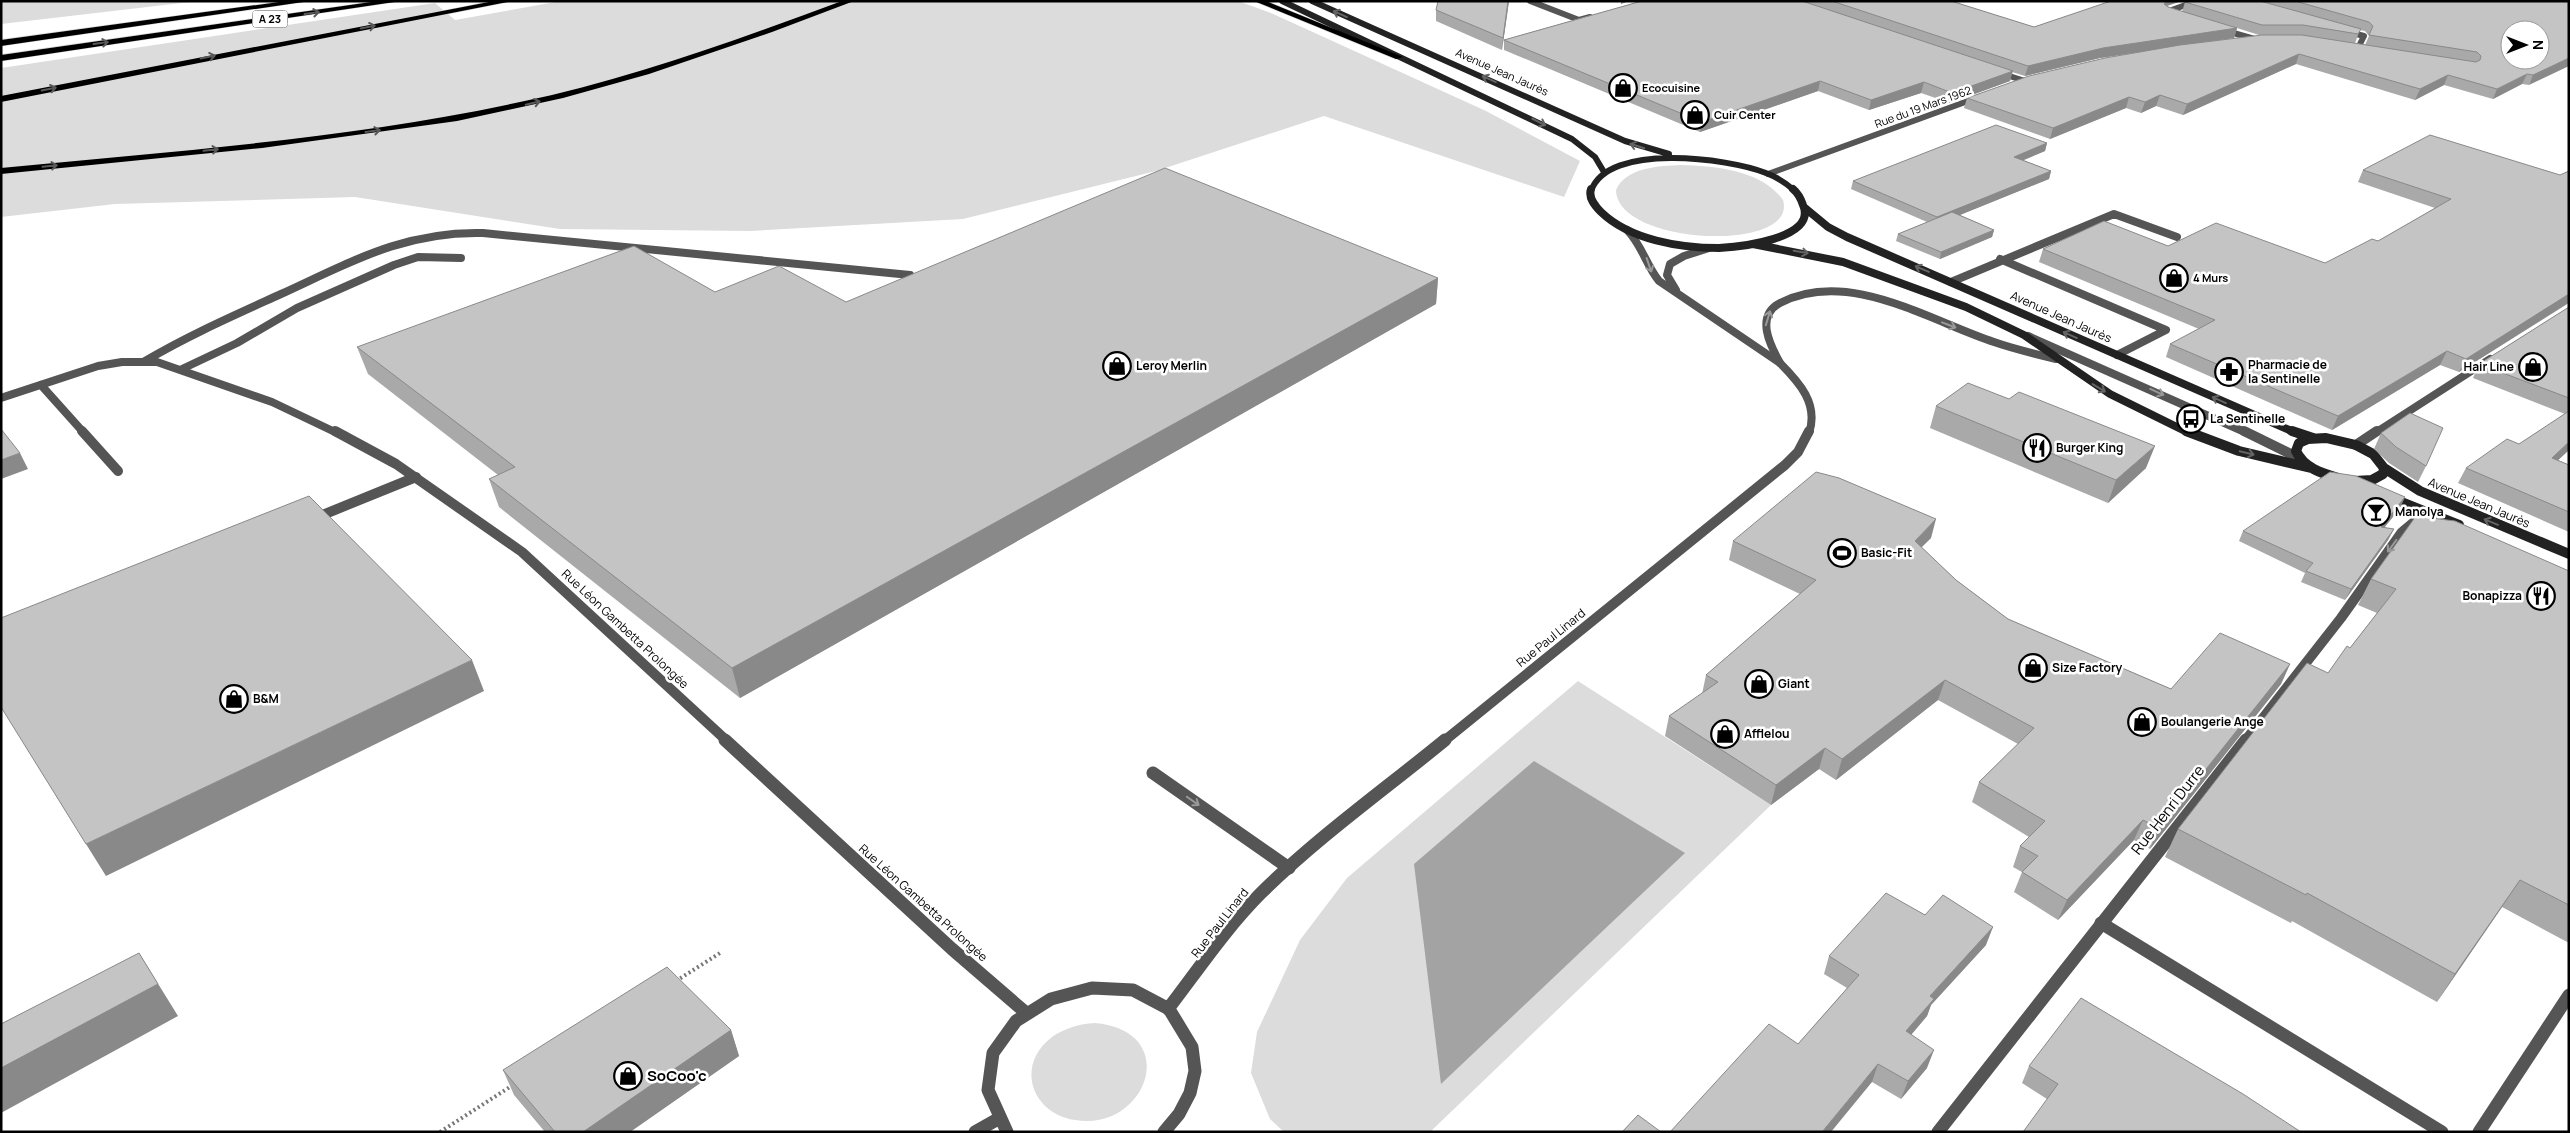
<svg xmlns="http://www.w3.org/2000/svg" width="2570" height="1133" font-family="Manrope,sans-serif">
	<rect width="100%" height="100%" fill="#fff"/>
	<path fill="#dcdcdc" d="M1 1H199L1 24Z
		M561 1H1238L1271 13 1486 111 1580 161 1564 197 1324 116 1156 171 963 219 750 231 560 229 355 197 115 204 1 217V68L435 3 455 20Z
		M1681 165C1715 166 1762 170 1783 200 1799 253 1617 246 1616 190 1626 167 1660 166 1681 165Z
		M1578 681 1771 805 1430 1132H1284L1270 1119 1251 1073 1257 1032 1300 940 1347 878Z
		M1095 1023C1183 1031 1147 1132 1075 1120 1031 1113 1015 1065 1052 1037 1065 1028 1079 1024 1095 1023Z"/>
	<path fill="#a3a3a3" d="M1534 761 1685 853 1441 1084 1414 864Z"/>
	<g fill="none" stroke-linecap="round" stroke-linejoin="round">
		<defs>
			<path id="highway" d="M286 1H310L1 46V40Z
				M378 1H401L1 61V55Z
				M494 1H513L1 102V96Z
				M842 1H854L772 32 649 74 563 98 457 121 262 148 1 174V168C175 151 349 139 520 102 630 79 736 40 842 1Z
				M1254 1H1266L1403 57 1396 59Z"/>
		</defs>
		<use href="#highway" stroke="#dbdbdb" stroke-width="1"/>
		<path stroke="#777" stroke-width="4" stroke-dasharray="2 3" stroke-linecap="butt" d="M676 981 720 953
			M440 1132 513 1085"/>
		<path stroke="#555" stroke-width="6" d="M2169 13 2166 12 2197 1
			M2223 30 2258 40
			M2345 31 2364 36 2358 48"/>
		<path stroke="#555" stroke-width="8" d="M2000 259 2166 330 2117 355
			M1951 282 2114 214 2177 237
			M2028 336 2247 433
			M145 361C189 335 235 315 281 294 351 262 404 231 483 233L910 275
			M1780 363C1770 345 1755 316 1780 303 1848 268 1928 320 1994 342 2014 349 2035 354 2056 359
			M182 369 237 343 297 308 394 265 418 257 461 258
			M41 385 84 433"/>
		<path stroke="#555" stroke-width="10" d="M82 431 118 471
			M2244 431 2299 458
			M315 518 416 477"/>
		<path stroke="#555" stroke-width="13" d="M1153 773 1289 868
			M2101 923 2442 1132
			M2479 1132 2569 995"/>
		<path stroke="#555" stroke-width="6" d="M1530 1 1579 20 1590 17
			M2000 73 2025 81
			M1768 174 1979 97"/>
		<path stroke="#555" stroke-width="8" d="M1627 230C1642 245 1646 265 1659 281L1780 363C1799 382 1819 404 1809 433
			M1676 290 1667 275 1670 264 1684 256 1709 248
			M1 398 98 366 122 362H157L272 402 337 433
			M2375 433 2490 359"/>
		<path stroke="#555" stroke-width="10" d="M335 431 396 464 522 552 727 741
			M2356 445 2377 431
			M1444 741 1785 465 1798 452 1809 431
			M2245 741 2341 618 2402 532 2426 512"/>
		<path stroke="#555" stroke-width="13" d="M725 740 952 949 1025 1012
			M1168 1009C1198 970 1226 928 1261 893 1318 837 1384 790 1445 740
			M975 1132 998 1119
			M1007 1132 988 1090 993 1053 1016 1021 1051 999 1092 988 1133 990 1169 1009 1192 1047 1195 1071 1190 1093 1179 1114 1164 1132
			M1938 1132 2246 740"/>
		<path stroke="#222" stroke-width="6" d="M1282 1 1572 139 1595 157 1604 172
			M1312 1 1625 141 1669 154
			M1591 191C1608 142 1728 158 1766 173 1777 177 1786 183 1795 191"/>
		<path stroke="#222" stroke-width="8" d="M1591 189C1588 198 1595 206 1601 212 1630 240 1680 248 1719 248 1738 247 1818 239 1803 205 1801 199 1799 194 1793 189
			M1805 208 1828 227 1847 237 2296 433
			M1753 244 1843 262 1966 307 2024 335 2110 394 2189 433"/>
		<path stroke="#222" stroke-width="10" d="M2186 431 2239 451 2311 468
			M2292 431 2313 438
			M2338 478C2321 473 2304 468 2296 451L2299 443 2308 439 2326 438 2356 445 2373 454 2384 468 2420 491 2569 554
			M2355 481 2372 480 2383 474 2384 468
			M2391 498 2459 525"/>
		<use href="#highway" fill="#000" fill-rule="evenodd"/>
	</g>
	<path fill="#a9a9a9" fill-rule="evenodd" d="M1509 1 1502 50 1436 21V10Z
		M1638 1H1951L2034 27 2167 6 2182 12 2185 2 2187 1H2569L2529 85 2522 84 2493 99 2444 85 2415 100 2296 64 2183 115 2156 106 2141 113 2126 108 2050 139 1964 108 1967 98 2132 53 2100 58 2025 76 2012 72 2010 81 1950 103 1921 93 1869 110 1818 91 1700 132 1504 50V40L1638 2ZM2237 28 2259 35H2301L2212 41 2234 38ZM2360 30 2365 31 2369 36 2365 45 2355 43Z
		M2047 143 2045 151 2023 160 2051 171 2049 179 1960 215 1994 230 1992 237 1940 259 1896 241 1898 234 1927 222 1851 189 1853 181Z
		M2363 170 2560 175 2569 171V303L2459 372 2440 365 2332 430 2166 357 2170 344 2199 329 2039 262 2043 249 2168 246 2325 263 2378 241 2435 208 2358 182Z
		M1438 278 1436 304 740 698 499 507 489 479 498 475 368 374 357 347 715 292 846 302Z
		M2569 307V450L2558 460 2569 465V532L2458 483 2466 468 2519 444 2565 414 2473 378 2479 364Z
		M1936 406 2146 468 2108 503 1930 428Z
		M2381 433 2426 466 2418 482 2389 463 2374 449Z
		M2400 508 2384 528 2394 529 2388 540 2345 600 2301 582 2305 573 2239 541 2243 531Z
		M1931 538 1921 547 1956 580 2008 619 2171 689 2290 664 2281 684 2150 849 2134 840 2058 920 2014 892 2022 872 2013 867 2020 846 2029 837 1972 802 1979 782 2018 744 1938 700 1836 780 1819 769 1771 805 1665 736 1669 716 1702 694 1706 675 1800 594 1729 560 1733 541Z
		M2569 571V943L2502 907 2437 1002 2292 921 2291 923 2165 857 2178 829 2328 673 2350 648 2377 613 2358 605 2371 579Z
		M1925 915 1986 945 1931 1005 1927 1016 1911 1035 1927 1068 1901 1099 1872 1082 1798 1044 1847 988 1824 974 1829 956Z
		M731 1030 739 1056 630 1132H545L514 1095 503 1070Z
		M2029 1066 2301 1132 2047 1099 2022 1083Z"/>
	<path fill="#898989" d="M1508 1H1509L1502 50 1503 38Z
		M1621 1H1629L1621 4Z
		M2166 1H2182L2164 7V4Z
		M2237 28 2234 38 2100 58 2025 76 2028 66 2103 48Z
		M2299 54 2296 64 2183 115 2187 104Z
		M2569 58V66L2529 85 2533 75Z
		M2013 71 2010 81 1950 103 1952 93Z
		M2527 74 2522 84 2493 99 2497 89Z
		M2448 75 2444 85 2415 100 2420 89Z
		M1820 81 1818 91 1700 132 1702 122Z
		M1924 82 1921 93 1869 110 1871 100Z
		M2160 95 2156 106 2141 113 2145 102Z
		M2129 97 2126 108 2050 139 2053 128Z
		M2047 143 2045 151 2012 165 2014 157Z
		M2051 171 2049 179 1935 225 1937 217Z
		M1994 230 1992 237 1940 259 1941 252Z
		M1438 278 1436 304 740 698 732 668Z
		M2569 294 2568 303 2459 372 2466 359Z
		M2447 351 2440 365 2332 430 2338 416Z
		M2569 442V450L2543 474 2552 458Z
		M2155 446 2146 468 2108 503 2116 480Z
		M20 453 28 469 1 479V460Z
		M2405 497 2400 508 2376 538 2381 527Z
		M1936 519 1931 538 1909 560 1915 541Z
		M2394 529 2388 540 2345 600 2351 589Z
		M472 660 484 691 106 876 86 844Z
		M2290 664 2281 684 2150 849 2159 828Z
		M1945 680 1938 700 1836 780 1842 759Z
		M1825 748 1819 769 1771 805 1776 785Z
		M2143 820 2134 840 2058 920 2067 900Z
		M2520 880 2502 907 2437 1002 2455 974Z
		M1993 927 1986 945 1931 1005 1927 1016 1899 1049 1906 1031 1930 996Z
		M139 953 178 1016 1 1113V1068Z
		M731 1030 739 1056 630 1132H583Z
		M1934 1050 1927 1068 1901 1099 1908 1081Z
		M1878 1064 1872 1082 1831 1132H1822Z"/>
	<path fill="#c4c4c4" stroke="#898989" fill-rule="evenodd" d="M1438 1H1508L1503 38 1436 10Z
		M1642 1H1802L2013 71 1952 93 1924 82 1871 100 1820 81 1702 122 1504 40Z
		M1832 1H1951L2034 27 2111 1H2166L2164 4 2168 7 2237 28 2103 48 2028 66Z
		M2187 1H2260L2361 29 2358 34 2303 25H2262L2185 2Z
		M2295 1H2569V58L2533 75 2527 74 2497 89 2448 75 2420 89 2299 54 2187 104 2160 95 2145 102 2129 97 2053 128 1967 98 2029 76 2105 58 2180 45 2262 35H2302L2476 62 2480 60 2481 56 2477 52 2369 35 2373 26 2369 22ZM2510 30H2540V60H2510Z
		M1996 125 2047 143 2014 157 2051 171 1937 217 1853 181Z
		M2430 135 2560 175 2569 171V294L2466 359 2447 351 2338 416 2170 344 2215 320 2043 249 2104 221 2168 246 2216 223 2325 263 2372 239 2378 241 2451 199 2363 170Z
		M1165 168 1438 278 732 668 489 479 515 467 357 347 634 246 715 292 779 266 846 302Z
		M1952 212 1994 230 1941 252 1898 234Z
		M2569 307V398L2479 364Z
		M1968 383 2009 399 2019 392 2155 446 2116 480 1936 406Z
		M2569 411V442L2552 458 2569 465V512L2466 468 2507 439 2519 444Z
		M2410 413 2443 428 2426 466 2396 447 2381 433Z
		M1 429 20 453 1 460Z
		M1816 472 1839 478 1936 519 1915 541 1956 580 2008 619 2171 689 2220 633 2290 664 2159 828 2143 820 2067 900 2022 872 2038 856 2020 846 2045 821 1979 782 2034 728 1945 680 1842 759 1825 748 1776 785 1669 716 1718 682 1706 675 1816 580 1733 541Z
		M2330 472 2356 476 2405 497 2381 527 2394 529 2351 589 2306 571 2313 563 2243 531Z
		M309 496 472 660 86 844 1 707V618Z
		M2416 516 2455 521 2569 571V905L2520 880 2455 974 2307 893 2306 895 2178 829 2307 663 2328 673 2347 646 2350 648 2396 589 2371 579Z
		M1886 893 1925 915 1943 895 1993 927 1930 996 1934 999 1906 1031 1934 1050 1908 1081 1878 1064 1822 1132H1670L1769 1024 1798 1044 1859 975 1829 956Z
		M139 953 158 984 1 1068V1024Z
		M667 967 731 1030 583 1132H555L503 1070Z
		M2081 998 2243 1094 2301 1132H2023L2058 1084 2029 1066Z
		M1638 1115 1661 1132H1622Z"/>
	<defs><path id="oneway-shaft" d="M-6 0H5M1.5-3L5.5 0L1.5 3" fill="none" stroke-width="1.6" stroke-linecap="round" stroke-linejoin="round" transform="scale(1.25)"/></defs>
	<g stroke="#595959">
		<use href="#oneway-shaft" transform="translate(312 13) rotate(-8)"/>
		<use href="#oneway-shaft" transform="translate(368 27) rotate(-11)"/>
		<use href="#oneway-shaft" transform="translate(101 43) rotate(-8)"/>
		<use href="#oneway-shaft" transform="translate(208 57) rotate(-11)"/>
		<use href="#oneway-shaft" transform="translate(49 89) rotate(-12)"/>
		<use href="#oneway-shaft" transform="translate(533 103) rotate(-13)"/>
		<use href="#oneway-shaft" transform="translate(373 131) rotate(-8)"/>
		<use href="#oneway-shaft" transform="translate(211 150) rotate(-6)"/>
		<use href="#oneway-shaft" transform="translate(50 166) rotate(-6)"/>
	</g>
	<g stroke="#646464">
		<use href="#oneway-shaft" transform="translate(1340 14) rotate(-156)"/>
		<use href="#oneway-shaft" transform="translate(1489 79) rotate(-156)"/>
		<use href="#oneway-shaft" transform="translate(1539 122) rotate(27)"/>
		<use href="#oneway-shaft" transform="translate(1637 146) rotate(-162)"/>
		<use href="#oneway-shaft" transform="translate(1801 252) rotate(10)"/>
		<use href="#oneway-shaft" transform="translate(1922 269) rotate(-157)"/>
		<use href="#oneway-shaft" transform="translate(2070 335) rotate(-156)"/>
		<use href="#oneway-shaft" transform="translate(2099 388) rotate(31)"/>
		<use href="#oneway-shaft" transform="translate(2219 400) rotate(-156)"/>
		<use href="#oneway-shaft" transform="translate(2247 453) rotate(13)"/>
		<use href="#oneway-shaft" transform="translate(2491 522) rotate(-158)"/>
	</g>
	<g stroke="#999">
		<use href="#oneway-shaft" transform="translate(1649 265) rotate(71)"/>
		<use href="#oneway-shaft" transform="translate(1768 318) rotate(-73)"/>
		<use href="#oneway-shaft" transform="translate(1949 325) rotate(21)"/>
		<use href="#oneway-shaft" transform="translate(2157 392) rotate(24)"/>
		<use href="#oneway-shaft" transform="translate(2392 546) rotate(126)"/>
		<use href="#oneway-shaft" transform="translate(1193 801) rotate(35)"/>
	</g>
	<defs>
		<symbol id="shop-ring" viewBox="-11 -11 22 22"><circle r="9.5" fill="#fff" stroke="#000" stroke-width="1.5"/><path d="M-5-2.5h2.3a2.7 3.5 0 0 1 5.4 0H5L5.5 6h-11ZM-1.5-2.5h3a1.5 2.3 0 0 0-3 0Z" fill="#000"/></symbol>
		<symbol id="pharmacy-ring" viewBox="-11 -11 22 22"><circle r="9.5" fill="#fff" stroke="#000" stroke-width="1.5"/><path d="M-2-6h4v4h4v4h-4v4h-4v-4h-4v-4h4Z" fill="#000"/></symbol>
		<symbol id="bus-ring" viewBox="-11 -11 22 22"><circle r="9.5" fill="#fff" stroke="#000" stroke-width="1.5"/><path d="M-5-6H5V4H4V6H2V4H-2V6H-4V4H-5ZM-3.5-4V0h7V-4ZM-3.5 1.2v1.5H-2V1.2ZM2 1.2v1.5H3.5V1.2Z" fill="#000"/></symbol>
		<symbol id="restaurant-ring" viewBox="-11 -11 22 22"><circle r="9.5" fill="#fff" stroke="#000" stroke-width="1.5"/><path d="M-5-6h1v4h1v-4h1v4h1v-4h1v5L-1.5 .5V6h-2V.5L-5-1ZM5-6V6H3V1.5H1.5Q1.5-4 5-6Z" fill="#000"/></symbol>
		<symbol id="bar-ring" viewBox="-11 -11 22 22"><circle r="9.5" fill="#fff" stroke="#000" stroke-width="1.5"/><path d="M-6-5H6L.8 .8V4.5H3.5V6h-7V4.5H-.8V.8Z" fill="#000"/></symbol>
		<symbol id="stadium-ring" viewBox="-11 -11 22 22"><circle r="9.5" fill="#fff" stroke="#000" stroke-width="1.5"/><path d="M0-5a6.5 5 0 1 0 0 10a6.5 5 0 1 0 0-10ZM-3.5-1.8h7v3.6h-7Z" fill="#000"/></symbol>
	</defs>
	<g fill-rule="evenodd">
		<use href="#shop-ring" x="1607" y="72" width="32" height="32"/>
		<use href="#shop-ring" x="1679" y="99" width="32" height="32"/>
		<use href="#shop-ring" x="2158" y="262" width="32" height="32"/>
		<use href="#shop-ring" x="1101" y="350" width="32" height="32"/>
		<use href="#shop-ring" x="2517" y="351" width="32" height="32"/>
		<use href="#pharmacy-ring" x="2213" y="356" width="32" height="32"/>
		<use href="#bus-ring" x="2175" y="403" width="32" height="32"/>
		<use href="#restaurant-ring" x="2021" y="432" width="32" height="32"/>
		<use href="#bar-ring" x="2360" y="496" width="32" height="32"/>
		<use href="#stadium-ring" x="1826" y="537" width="32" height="32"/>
		<use href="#restaurant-ring" x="2525" y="580" width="32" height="32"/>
		<use href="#shop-ring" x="2017" y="652" width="32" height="32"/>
		<use href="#shop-ring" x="1743" y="668" width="32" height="32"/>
		<use href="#shop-ring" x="218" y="683" width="32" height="32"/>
		<use href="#shop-ring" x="2126" y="706" width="32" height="32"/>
		<use href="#shop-ring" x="1709" y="718" width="32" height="32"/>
		<use href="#shop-ring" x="612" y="1060" width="32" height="32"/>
	</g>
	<g text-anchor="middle" stroke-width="5" stroke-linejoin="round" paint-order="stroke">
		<rect fill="#fff" stroke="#4c4c4c" stroke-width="1" x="252.5" y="10.5" width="35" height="17" rx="4"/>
		<g font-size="11" font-weight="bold" fill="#000">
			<text x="270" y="23">A 23</text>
		</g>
		<g font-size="11" fill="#000" stroke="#fff">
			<text transform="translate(1502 72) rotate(24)" y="4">Avenue Jean Jaurès</text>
			<text transform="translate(1923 107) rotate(-20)" y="4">Rue du 19 Mars 1962</text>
		</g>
		<g font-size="11" font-weight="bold" fill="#000" stroke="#fff" text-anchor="start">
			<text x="1642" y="92">Ecocuisine</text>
			<text x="1714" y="119">Cuir Center</text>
			<text x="2193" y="282">4 Murs</text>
		</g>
		<g font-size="12" fill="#000" stroke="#fff">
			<text transform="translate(2061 317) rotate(24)" y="4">Avenue Jean Jaurès</text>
			<text transform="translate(2479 503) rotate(23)" y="4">Avenue Jean Jaurès</text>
			<text transform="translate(625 629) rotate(43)" y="4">Rue Léon Gambetta Prolongée</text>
			<text transform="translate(1551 638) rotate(-39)" y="4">Rue Paul Linard</text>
			<text transform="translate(923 903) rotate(42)" y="4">Rue Léon Gambetta Prolongée</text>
			<text transform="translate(1220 923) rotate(-52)" y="4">Rue Paul Linard</text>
		</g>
		<g font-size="12" font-weight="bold" fill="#000" stroke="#fff" text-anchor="start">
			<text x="2248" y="369">Pharmacie de<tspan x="2248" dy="14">la Sentinelle</tspan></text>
			<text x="1136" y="370">Leroy Merlin</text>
			<text x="2514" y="371" text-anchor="end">Hair Line</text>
			<text x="2210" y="423">La Sentinelle</text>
			<text x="2056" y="452">Burger King</text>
			<text x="2395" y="516">Manolya</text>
			<text x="1861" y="557">Basic-Fit</text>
			<text x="2522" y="600" text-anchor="end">Bonapizza</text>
			<text x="2052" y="672">Size Factory</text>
			<text x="1778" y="688">Giant</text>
			<text x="253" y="703">B&amp;M</text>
			<text x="2161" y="726">Boulangerie Ange</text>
			<text x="1744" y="738">Afflelou</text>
		</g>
		<g font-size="15" fill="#000" stroke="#fff">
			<text transform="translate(2168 810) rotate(-52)" y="5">Rue Henri Durre</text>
		</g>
		<g font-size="15" font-weight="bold" fill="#000" stroke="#fff" text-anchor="start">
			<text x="647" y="1081">SoCoo'c</text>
		</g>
	</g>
	<rect width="2570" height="1133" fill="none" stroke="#000000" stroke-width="5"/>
	<g transform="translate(2525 45) rotate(90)"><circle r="24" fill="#ffffff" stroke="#999999"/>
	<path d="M0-4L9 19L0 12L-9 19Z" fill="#000000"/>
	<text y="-8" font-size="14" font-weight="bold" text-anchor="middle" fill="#000000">N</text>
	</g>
</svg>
